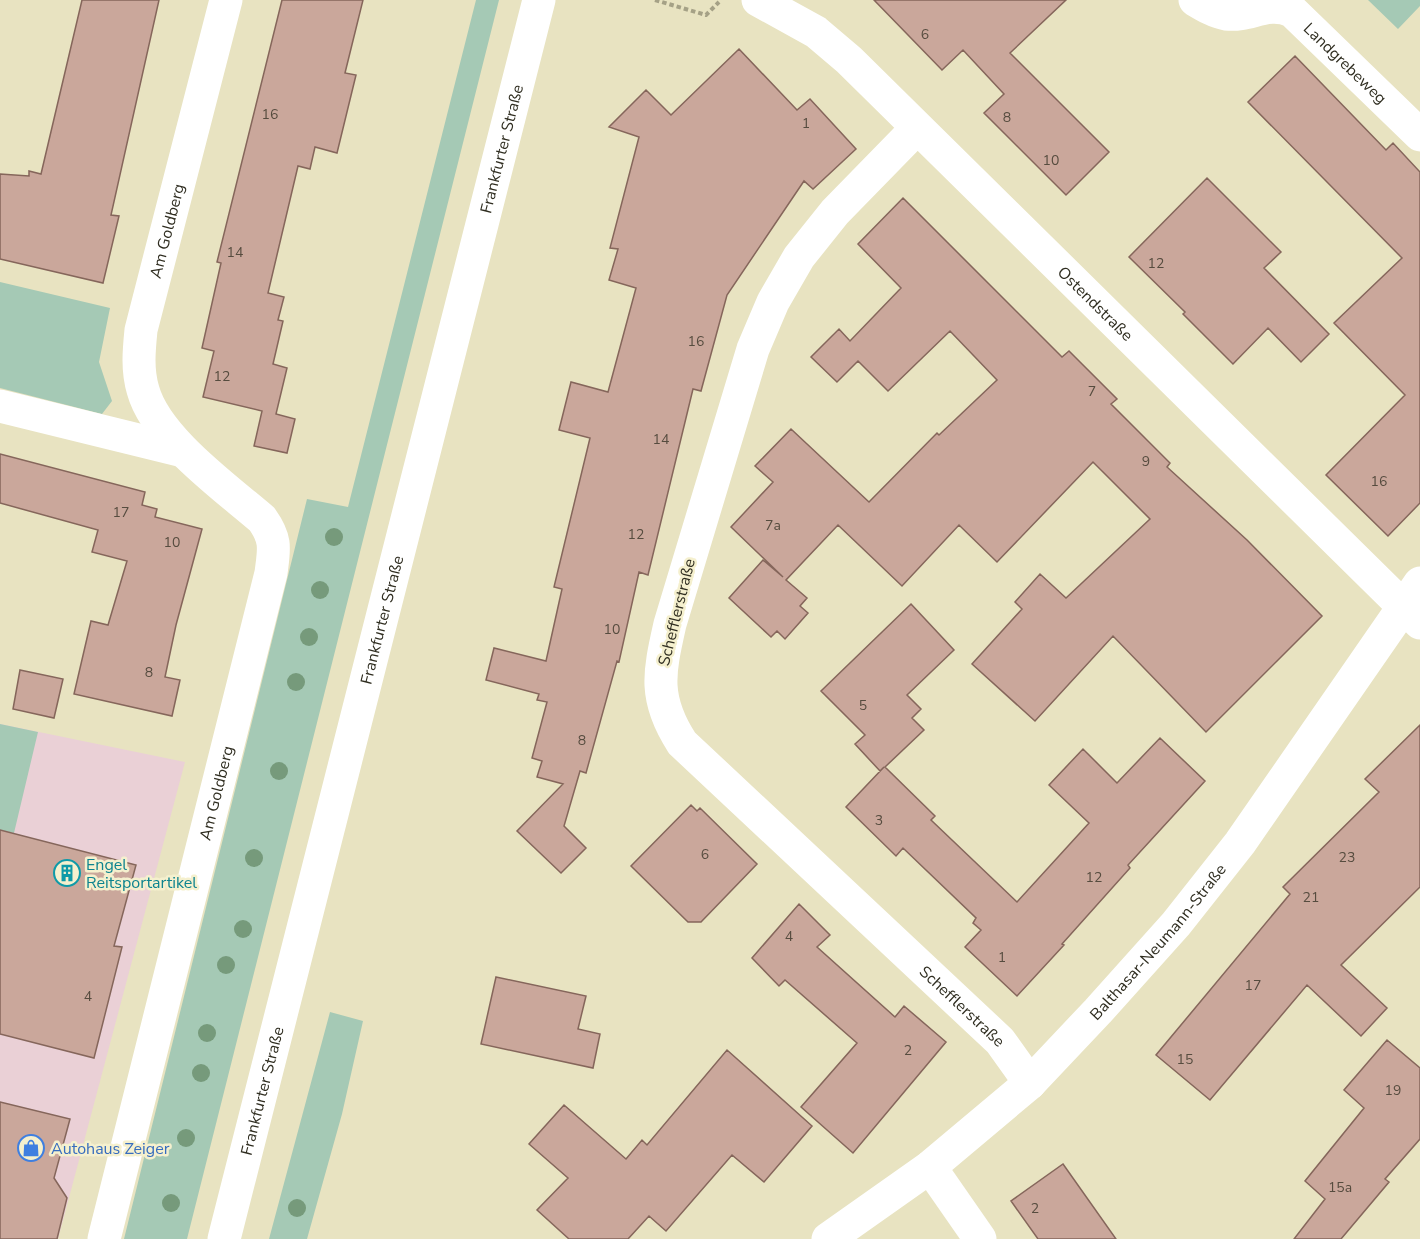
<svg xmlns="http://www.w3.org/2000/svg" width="1420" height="1239" font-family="'Nunito Sans',sans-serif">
	<rect width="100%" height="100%" fill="#e8e3c1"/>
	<path fill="#ead0d6" d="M0 724 185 762 58 1239H0Z"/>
	<path fill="#a5c9b5" d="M476 0H499L187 1239H124L307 499 348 507Z
		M1368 0H1420V6L1398 29Z
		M0 282 110 308 99 362 112 401 102 414 0 388Z
		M0 724 38 732 14 833 0 830Z
		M330 1012 363 1021 342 1114 307 1239H269Z"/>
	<path fill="#caa79b" stroke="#85665b" stroke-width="1.5" d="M82 0H159L111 215 119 216 103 283 0 259V174L29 176V171L41 174Z
		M282 0H363L345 73 356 75 337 153 315 147 310 169 298 166 268 293 284 297 278 320 283 321 273 364 287 368 276 414 295 419 287 453 254 446 262 411 203 397 214 351 202 348 221 263 217 262Z
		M874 0H1066L1010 53 1109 152 1066 195 984 113 1004 94 963 50 942 70Z
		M739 49 797 110 810 99 856 149 813 189 804 181 727 295 701 391 693 389 648 575 639 572 619 662 617 661 586 773 580 771 564 826 586 848 561 873 517 831 563 784 537 777 542 761 532 758 547 702 537 700 539 694 486 680 494 648 546 661 562 589 554 587 590 438 559 430 571 382 608 392 636 288 609 280 618 249 610 248 639 137 609 127 646 90 671 115Z
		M1295 56 1386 150 1393 143 1420 172V503L1388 536 1326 475 1405 395 1334 323 1402 258 1248 102Z
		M1207 178 1281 252 1264 268 1329 334 1301 362 1268 328 1233 364 1183 314 1185 312 1129 257Z
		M903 198 1062 357 1069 351 1117 399 1111 404 1170 463 1167 467 1247 540 1322 616 1206 732 1113 636 1035 721 972 664 1022 609 1015 602 1040 574 1066 598 1150 519 1093 462 997 562 959 525 902 586 838 525 786 580 807 598 800 606 808 613 785 639 777 631 771 637 729 598 763 560 783 577 731 527 773 482 755 466 791 429 869 502 937 433 939 435 997 380 950 331 888 391 858 361 837 382 811 357 839 329 850 341 901 288 858 244Z
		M0 454 145 492 142 505 157 509 155 517 202 529 176 625 165 677 180 680 172 716 74 694 91 621 108 625 127 561 92 552 98 530 0 503Z
		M911 604 954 650 907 695 921 709 912 718 924 730 885 767 935 816 931 820 1017 902 1089 823 1049 785 1083 749 1117 783 1160 738 1205 781 1128 865 1130 868 1062 944 1064 945 1017 996 965 947 981 930 973 923 976 918 903 848 896 856 846 807 884 767 880 771 855 744 865 735 821 691Z
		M20 670 63 679 54 718 13 709Z
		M1420 725V887L1341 965 1387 1008 1361 1036 1307 985 1210 1100 1156 1055 1290 894 1283 887 1379 792 1365 779Z
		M691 805 697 811 700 808 757 864 701 922H688L631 866Z
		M0 830 136 865 114 946 122 947 94 1058 0 1034Z
		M799 904 830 935 817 947 895 1017 904 1006 946 1042 853 1153 801 1107 857 1043 785 980 779 986 752 958Z
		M496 977 586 996 578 1029 600 1034 593 1068 481 1044Z
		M1387 1040 1420 1068V1139L1385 1179 1389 1182 1341 1239H1294L1325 1199 1305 1181 1364 1108 1344 1090Z
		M727 1050 812 1126 764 1182 732 1155 666 1231 649 1216 628 1239H569L537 1210 568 1178 529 1144 564 1105 626 1159 642 1140 647 1145Z
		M0 1102 70 1119 54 1178 67 1198 57 1239H0Z
		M1063 1164 1116 1239H1038L1011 1201Z"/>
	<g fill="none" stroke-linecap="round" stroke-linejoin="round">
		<path stroke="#a5a186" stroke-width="4" stroke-dasharray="4.5 3" stroke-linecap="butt" d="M655 0 706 15 719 2"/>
		<g stroke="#fff" stroke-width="33">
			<path id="s1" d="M758 0 816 32 849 60 1420 623"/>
			<path id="s2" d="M1195 0C1205 6 1215 12 1226 14 1251 17 1266 0 1292 11L1420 135"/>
			<path id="s3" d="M917 128 835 212 799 257 773 302 753 349 670 624C659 673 653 698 682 743L1000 1041 1030 1083"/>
			<path d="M0 406 183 451"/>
			<path d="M930 1167 980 1239"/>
			<path id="s4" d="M104 1239 271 573C274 549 277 540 262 519 225 487 156 438 143 390 137 370 139 350 141 330L226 0"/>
			<path id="s5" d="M828 1239 930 1167 1030 1083 1098 1011 1176 924 1240 843 1420 583"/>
		</g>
		<path stroke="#fff" stroke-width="33" id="s6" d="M224 1239 539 0"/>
	</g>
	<g fill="#769a7b">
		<circle cx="334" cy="537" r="9"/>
		<circle cx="320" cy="590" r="9"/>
		<circle cx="309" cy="637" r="9"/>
		<circle cx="296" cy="682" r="9"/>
		<circle cx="279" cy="771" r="9"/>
		<circle cx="254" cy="858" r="9"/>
		<circle cx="243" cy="929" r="9"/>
		<circle cx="226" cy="965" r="9"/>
		<circle cx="207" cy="1033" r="9"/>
		<circle cx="201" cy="1073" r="9"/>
		<circle cx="186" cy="1138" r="9"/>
		<circle cx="171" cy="1203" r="9"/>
		<circle cx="297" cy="1208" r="9"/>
	</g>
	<defs>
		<symbol id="building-ring" viewBox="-11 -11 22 22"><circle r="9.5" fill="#f5f0ce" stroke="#0f9aa8" stroke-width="1.5"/><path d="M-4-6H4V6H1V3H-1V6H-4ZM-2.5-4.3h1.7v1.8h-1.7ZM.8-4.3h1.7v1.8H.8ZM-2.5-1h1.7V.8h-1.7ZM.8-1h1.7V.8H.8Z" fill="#0f9aa8"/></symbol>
		<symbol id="shop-ring" viewBox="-11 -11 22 22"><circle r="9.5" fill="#f5f0ce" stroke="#3f7fe0" stroke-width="1.5"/><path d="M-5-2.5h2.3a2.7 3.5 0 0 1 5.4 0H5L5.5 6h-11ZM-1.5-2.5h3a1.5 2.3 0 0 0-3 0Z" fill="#3f7fe0"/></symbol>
	</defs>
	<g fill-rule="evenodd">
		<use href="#building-ring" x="52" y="858" width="30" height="30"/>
		<use href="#shop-ring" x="16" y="1133" width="30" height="30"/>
	</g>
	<g text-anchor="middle" stroke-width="5" stroke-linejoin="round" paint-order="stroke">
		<g font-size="14" fill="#564c3f">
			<text x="925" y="39">6</text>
			<text x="270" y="119">16</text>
			<text x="1007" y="122">8</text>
			<text x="806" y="128">1</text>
			<text x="1051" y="165">10</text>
			<text x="235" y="257">14</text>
			<text x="1156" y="268">12</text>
			<text x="696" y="346">16</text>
			<text x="222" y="381">12</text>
			<text x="1092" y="396">7</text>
			<text x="661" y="444">14</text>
			<text x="1146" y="466">9</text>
			<text x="1379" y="486">16</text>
			<text x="121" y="517">17</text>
			<text x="773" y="530">7a</text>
			<text x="636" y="539">12</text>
			<text x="172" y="547">10</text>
			<text x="612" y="634">10</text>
			<text x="149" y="677">8</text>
			<text x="863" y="710">5</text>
			<text x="582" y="745">8</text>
			<text x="879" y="825">3</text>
			<text x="705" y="859">6</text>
			<text x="1347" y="862">23</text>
			<text x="1094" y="882">12</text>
			<text x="1311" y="902">21</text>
			<text x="789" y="941">4</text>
			<text x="1002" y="962">1</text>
			<text x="1253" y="990">17</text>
			<text x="88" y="1001">4</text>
			<text x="908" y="1055">2</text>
			<text x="1185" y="1064">15</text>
			<text x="1393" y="1095">19</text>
			<text x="1340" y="1192">15a</text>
			<text x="1035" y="1213">2</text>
		</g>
		<g font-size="16" fill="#2f2d20" stroke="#f5f0ce">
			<text dy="6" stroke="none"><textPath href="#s2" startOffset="176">Landgrebeweg</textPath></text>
			<text dy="6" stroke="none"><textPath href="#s6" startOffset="1125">Frankfurter Straße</textPath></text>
			<text dy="6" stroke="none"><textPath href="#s4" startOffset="1084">Am Goldberg</textPath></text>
			<text dy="6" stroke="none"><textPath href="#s1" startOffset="456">Ostendstraße</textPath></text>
			<text transform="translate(676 612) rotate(-76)" y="6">Schefflerstraße</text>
			<text dy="6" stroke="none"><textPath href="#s6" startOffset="639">Frankfurter Straße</textPath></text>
			<text dy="6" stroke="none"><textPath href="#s4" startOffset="460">Am Goldberg</textPath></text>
			<text dy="6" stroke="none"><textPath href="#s5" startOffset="446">Balthasar-Neumann-Straße</textPath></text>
			<text dy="6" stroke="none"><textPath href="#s3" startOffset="1074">Schefflerstraße</textPath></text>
			<text dy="6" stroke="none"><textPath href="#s6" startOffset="153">Frankfurter Straße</textPath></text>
		</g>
		<g font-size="16" fill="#0d838f" stroke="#f5f0ce" text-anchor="start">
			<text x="86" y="870">Engel<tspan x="86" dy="18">Reitsportartikel</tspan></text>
		</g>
		<g font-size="16" fill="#366cbe" stroke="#f5f0ce" text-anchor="start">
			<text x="51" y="1154">Autohaus Zeiger</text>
		</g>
	</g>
</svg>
